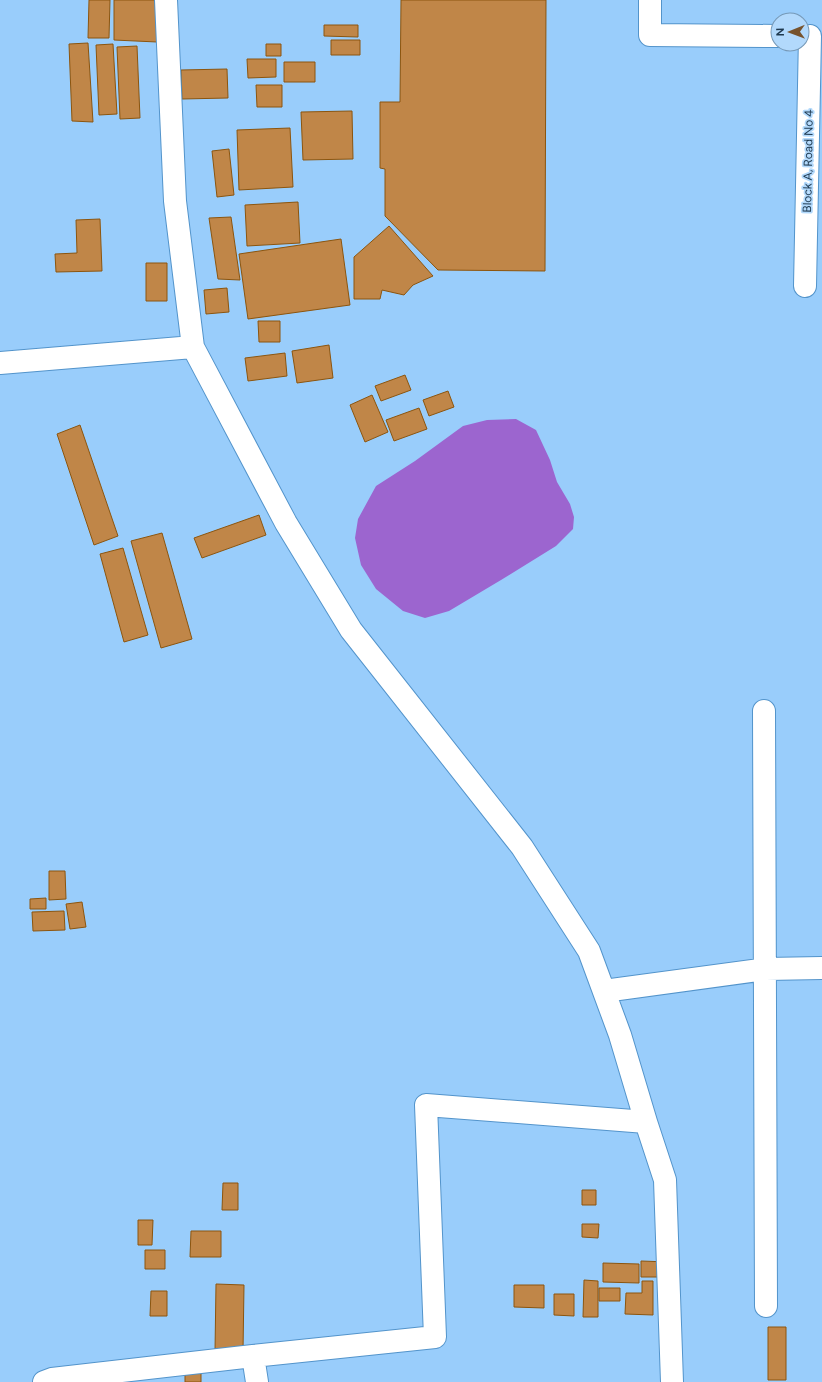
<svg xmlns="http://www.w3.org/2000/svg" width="822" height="1382" font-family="Figtree,sans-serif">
	<rect width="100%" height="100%" fill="#99cdfb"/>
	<path fill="#9c65cf" d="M516 419 536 430 550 460 557 482 570 504 574 517 573 529 556 546 501 580 449 611 425 618 403 611 376 589 361 565 355 538 358 519 376 486 415 461 463 426 487 420Z"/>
	<path fill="#c08648" stroke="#8c550e" d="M89 0H110L109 38H88Z
		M114 0H156L157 42 114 40Z
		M401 0H546L545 271 438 270 385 216V169L380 168V102H400Z
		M324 25H358V37L324 36Z
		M331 40H360V55H331Z
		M88 43 93 122 72 121 69 44Z
		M113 44 117 114 99 115 96 45Z
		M266 44H281V56H266Z
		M137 46 140 118 120 119 117 47Z
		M247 59H276V77L248 78Z
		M284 62H315V82H284Z
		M227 69 228 98 182 99 181 70Z
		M256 85H282V107H257Z
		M352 111 353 159 303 160 301 112Z
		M290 128 293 187 239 190 237 130Z
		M229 149 234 195 217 197 212 151Z
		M298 202 300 243 247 246 245 205Z
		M231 217 240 280 218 279 209 218Z
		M100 219 102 271 56 272 55 254 77 253 76 220Z
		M389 226 433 276 413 285 404 295 382 290 380 299H354V257Z
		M341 239 350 305 248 319 239 254Z
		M146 263H167V301H146Z
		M227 288 229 312 206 314 204 290Z
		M258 321H280V342H259Z
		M329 345 333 378 297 383 292 351Z
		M285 353 287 376 248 381 245 358Z
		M405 375 411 390 381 401 375 386Z
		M448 391 454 407 429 416 423 400Z
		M372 395 388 432 365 442 350 405Z
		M419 408 427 429 394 441 386 420Z
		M80 425 118 536 94 545 57 434Z
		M259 515 266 535 202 558 194 538Z
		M162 533 192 639 161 648 131 541Z
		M123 548 148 635 124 642 100 554Z
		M49 871H65L66 899 49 900Z
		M46 898V909H30V899Z
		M82 902 86 927 70 929 66 904Z
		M64 911 65 930 33 931 32 912Z
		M223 1183H238V1210H222Z
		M582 1190H596V1205H582Z
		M138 1220H153L152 1245H138Z
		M582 1224H599L598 1238 582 1237Z
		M191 1231H221V1257H190Z
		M145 1250H165V1269H145Z
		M641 1261 669 1262V1277H641Z
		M603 1263 639 1264V1283L603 1282Z
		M584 1280 598 1281V1317H583Z
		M642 1281H653V1315L625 1314 626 1293H642Z
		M216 1284 244 1285 243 1351H215Z
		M514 1285H544V1308L514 1307Z
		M599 1288H620V1301H599Z
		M151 1291H167V1316H150Z
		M554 1294H574V1316L554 1315Z
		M768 1327H786V1380H768Z
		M185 1365H201V1382H185Z"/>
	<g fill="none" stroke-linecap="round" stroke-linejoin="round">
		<defs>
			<path id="minor" d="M166 0 175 201 193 347 286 523 351 630 522 847 589 951 620 1035 646 1122 426 1105 435 1337 253 1356 257 1382
				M650 0V35L778 36
				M805 286 810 36
				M0 363 193 347
				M764 711 766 1306
				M604 991 766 969 822 968
				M646 1122 665 1180 672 1382
				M44 1382 52 1379 253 1356"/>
		</defs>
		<use href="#minor" stroke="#5394cb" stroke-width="24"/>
		<use href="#minor" stroke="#fff" stroke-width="22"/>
	</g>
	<g text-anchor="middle" stroke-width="3.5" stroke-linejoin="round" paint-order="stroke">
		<g font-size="12" fill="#1d384f" stroke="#b2d9fc">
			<text transform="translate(808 161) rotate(-89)" y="4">Block A, Road No 4</text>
		</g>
	</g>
	<g transform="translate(790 32) rotate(269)"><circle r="19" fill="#b2d9fc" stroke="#7699b7"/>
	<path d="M0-3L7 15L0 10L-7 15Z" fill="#77532d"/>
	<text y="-6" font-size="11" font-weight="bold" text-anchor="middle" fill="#1d384f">N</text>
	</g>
</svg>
